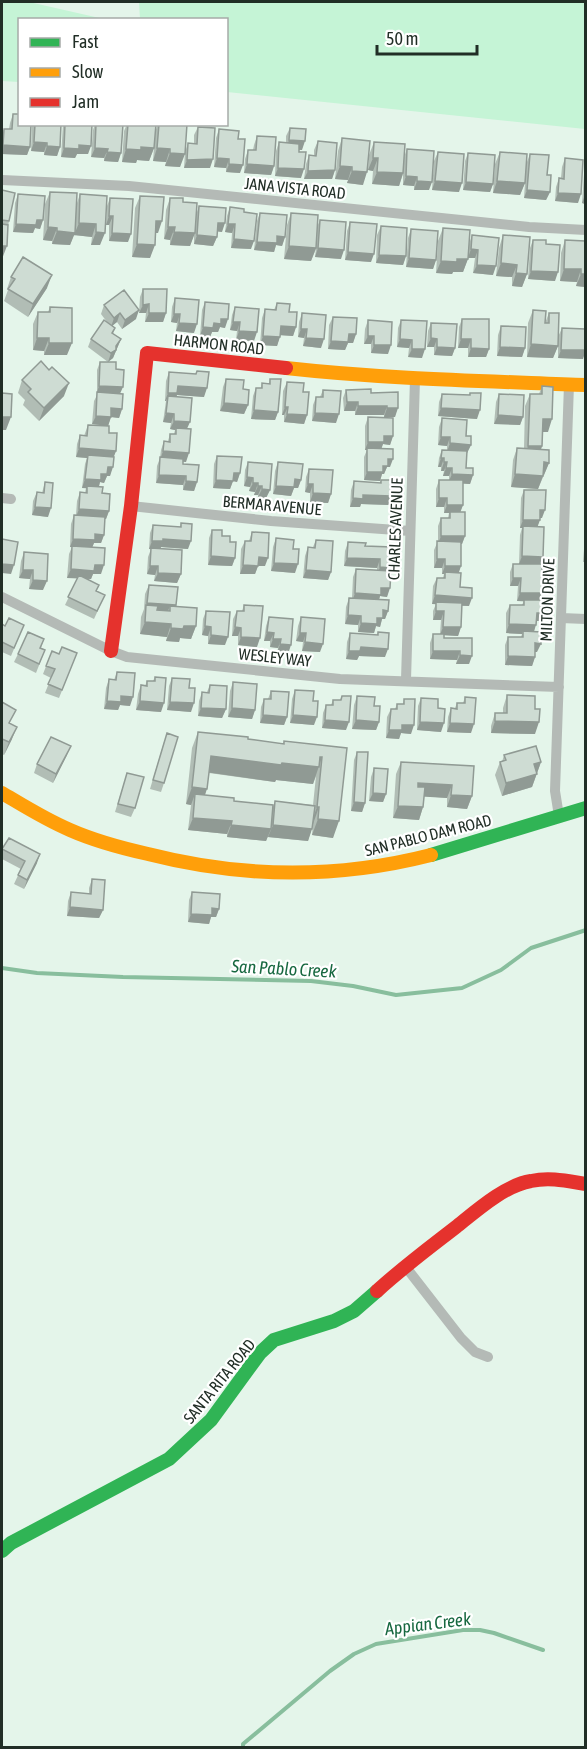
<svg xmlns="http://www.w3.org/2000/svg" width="587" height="1749" font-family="'Asap Condensed',sans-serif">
	<rect width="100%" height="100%" fill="#e4f5ea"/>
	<path fill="#c5f4d6" d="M2 2H29L104 19 20 20 19 82 2 81Z
		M139 2H585V129L227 92 226 20 140 19Z"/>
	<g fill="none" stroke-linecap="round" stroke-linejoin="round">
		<path stroke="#88be9d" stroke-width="4" d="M2 968 37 973 123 977 311 981 353 986 396 995 462 988 501 970 531 948 586 930
			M243 1748V1744L330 1671 354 1654 376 1644 463 1630H480L494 1633 543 1650"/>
		<path stroke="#b4bab6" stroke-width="10" d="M2 180 129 186 529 227 586 230
			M2 498 11 499
			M131 506 271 521 410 531
			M2 597 111 651 127 657 340 679 559 687
			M561 618 586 619
			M406 680 415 379
			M559 816 555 791 569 384
			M405 1266 461 1338 475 1352 488 1357"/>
		<path stroke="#30b455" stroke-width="14" d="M431 855 586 808
			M2 1551 11 1543 169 1459 211 1420 260 1353 274 1340 334 1321 354 1311 377 1291"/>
		<path stroke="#ff9f0a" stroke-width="14" d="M286 368C385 379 486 381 586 385
			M2 793C24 806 46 820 70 830 95 841 121 848 148 854 242 878 337 879 431 855"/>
		<path stroke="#e5322d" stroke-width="14" d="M111 651 131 506 147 353 286 368
			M377 1291C402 1268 429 1248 456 1227 476 1211 505 1185 531 1181 550 1177 567 1181 586 1184"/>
	</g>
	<path fill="#b1bdb5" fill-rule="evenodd" d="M13 114 30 147 27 155 2 154V136L4 129H9L10 123Z
		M32 124H61L60 147 57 156 44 155V152L31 151Z
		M63 124H92L88 154H77L75 158 61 157Z
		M95 124H123L121 153 118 162 104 161V158L91 157 93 130Z
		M127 124H156L155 132 158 124H187L180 167 165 166 166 162 153 161 154 148 149 161 137 160 136 163 122 162 124 131Z
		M198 127 210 168H184L185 152 188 143 194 144V135Z
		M290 128 302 150H299V152L301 178 275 176 276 151 279 142 286 143V136Z
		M219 129 238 139 240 173 226 172V168L214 167 216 138Z
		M257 136 274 166 271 175 244 173 245 159 248 150H253L254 145Z
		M342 138 363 185 347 183 348 180 335 179 338 151Z
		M318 141 335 170 332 179H304L306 164 309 155H314V150Z
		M374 142 404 157 407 149 429 190H414V186L403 185V174L399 186 372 184 373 171 368 170 369 155Z
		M438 152 459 192 432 190 434 161Z
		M500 152 527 162 530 154 547 175 550 192 546 200 524 198 525 183 520 195 493 193 495 164Z
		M468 153 493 184 490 192 463 190 465 161Z
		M565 158 578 203 555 201 556 187 559 178H561L562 167Z
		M585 170V204L582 203 584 174Z
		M2 190 9 221 2 259Z
		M50 192 76 206 80 194 107 196 100 245H91L92 237 74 235V234L70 245 52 244V241L43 240 45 204Z
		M18 194 43 220 40 229 35 228 33 233 13 232 15 203Z
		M140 196 158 233H156L150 258 132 257 135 208Z
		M110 198 128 242 109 241V225H106L107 206Z
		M170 198 183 202 196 215 199 206 222 232 217 231V237L213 246 194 244V234L190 246 170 245V240L164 239 166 210Z
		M230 207 244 212 251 249 231 248 232 233 225 232 227 216Z
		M260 213 285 237 282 246 276 245 274 252 254 250 257 221Z
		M291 213 317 227 320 220 341 259 315 257 316 249 311 261 284 259 287 225Z
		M350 222 371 262 345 260 347 231Z
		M381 226 406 256 403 265 376 263 377 235Z
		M443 228 469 244 472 235 493 275 473 273 475 258H468L463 272H453L452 274 436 273 438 241Z
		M411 229 436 260 433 269 406 267 408 238Z
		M503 235 527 274 522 287 512 286V277L496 276 499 248Z
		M533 240 546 244 555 281 528 279 530 248Z
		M565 240 585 241V287L576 286 577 282 560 281 561 253Z
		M11 277 47 288 28 317 4 301 8 290 7 289Z
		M143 289 166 313 163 322H145L146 313H139L140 297Z
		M175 298 194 333 176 331 177 323 171 322 172 307Z
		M205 302 225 328 220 327 218 332H212L210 337 200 336 202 310Z
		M277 303 289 312 296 327 293 336 280 335 277 346 260 345 262 318 265 309 274 310Z
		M104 305 136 319 122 329 117 322 112 325 115 328 113 334 121 339 113 358 108 362 88 347 91 339 107 322 101 314Z
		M50 307 67 355H44V351L33 350V324L38 312H48Z
		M235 307 254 341 236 340 237 331 230 330 232 315Z
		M533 310 545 323 549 313 558 346 553 358 527 357 528 323Z
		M302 313 321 348 303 346 304 338 298 337 299 322Z
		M333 317 356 334 353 343H348L345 350 328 349 329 325Z
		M462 319 489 349 486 357H468V348H458L459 327Z
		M368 320 388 354 371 353V344H364L365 329Z
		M401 320 422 358 408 357 409 348 397 347 398 328Z
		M431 323 455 348 452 356 434 355V347H427L428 331Z
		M501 326 525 348 522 357 497 356 498 335Z
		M562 328 583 359 558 358V337Z
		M100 362 116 369 120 394 122 409 119 418 111 417 108 426 92 424 94 401 97 395V370Z
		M197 371 204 397 177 395 176 397 187 428 186 462 183 461V464L197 482 194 491 183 490V485L156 483 157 466 160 458 161 450 164 441H168L170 434H174L175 430 170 429 171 423 163 422 166 401H165L166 381 169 372 196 374Z
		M226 379 243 389 248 405 244 414 220 411 223 387Z
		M270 379 278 412 275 420 251 419 253 396 256 388H261L262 383H269Z
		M22 380 64 396 39 421 23 405 25 400 18 393Z
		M287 382 303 392 307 415 304 424 284 422V415H282L283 391Z
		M542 386 548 432H543L542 446 541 449 549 463 538 489 511 487 513 460 517 448H524L525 406 530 394H539Z
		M323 390 336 423 312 421 313 405 316 397H320Z
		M346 390 371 393 398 392 395 417H384V415H355V411H344L343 398Z
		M470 393 477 419 438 416 439 402 442 394 469 395Z
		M499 394 523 417 520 425 494 424 496 402Z
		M368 417 393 436 390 445 383 444 381 448 390 467H387L384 474H382L380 481 364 480V457L367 450H365V426Z
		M442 418 466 436 471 445 467 453 466 468 473 475 470 484 463 483V505L460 512 465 536 462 544H461V566L458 573 460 587 469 606H462L461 627 458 636 444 635V638H472L469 664H456L457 660 430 659V643L433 634H440L441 620H433V611L436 604H432L433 586 437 578H443L444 574H442V568H434V550L438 541V526L441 518H448L449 513H444V507H436V489L439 480H449V476H443L444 471H441V467H438L439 458 442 450H447V446L438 445 439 427Z
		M88 425 109 433 116 451 113 457 110 476H107L104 483 100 482 99 487 109 511 106 519H105L104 535 101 543H94L92 547 101 574H93L91 579H87L97 591 105 595 94 619 65 605 78 578H67L69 554 72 547H70L71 524 74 515H76L77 501 80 492 85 493 86 488H82L85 464 87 458 76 457 77 444 80 435 84 436Z
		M217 456 240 473 237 482 233 481 230 489 213 488 214 464Z
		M248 462 270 490 266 498 258 497V495H254L255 492 249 491 250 487 244 486 245 470Z
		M278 462 301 480 298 488H294L291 496 273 494 275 471Z
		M309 469 331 494 328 503 310 502V493L305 492 306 477Z
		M381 480 389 505 361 504 360 507H350L351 490 354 481 380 483Z
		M45 482 48 517 32 515 33 501 37 492 42 493Z
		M524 490 542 518H540L537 527 542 593 539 600V621H536L534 632 537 652H535V657L532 666 505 665V645L508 637H521L522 634 506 633V613L510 605H522L524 601H517L518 586H510V572L513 564H519L520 535 522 528H520L521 498Z
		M181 523 188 549 161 547 160 549 181 574 177 583 154 581 155 575 147 574 148 557 151 549H149L150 533 153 525 180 527Z
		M212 530 230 542 235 558 232 566 208 565 209 538Z
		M252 532 265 566H258L255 574H240L241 549 245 541H249Z
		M276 538 293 549 295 573 271 571 273 547Z
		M316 540 331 572 328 580 303 578 305 556 308 547H313Z
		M348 542 365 546 391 568 387 597 380 596 379 600 388 611 385 619H382L380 627 376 626 374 633 358 632V625L345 624 346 607 349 598H352L353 577 356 569 377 570V568L344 566 345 551Z
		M585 543V562H583L584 549Z
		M24 552 43 590 29 589 30 579 19 578 21 561Z
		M149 585 176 605V607L196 626 191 639 180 638 179 642 166 641 167 637 140 634 141 617 144 609 145 594Z
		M244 605 257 647 238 645V636H232L233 619 237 611H242Z
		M206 611 225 645 208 644V636L202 635 203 619Z
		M269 617 288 654 277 653 278 648 270 647V641H264L266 626Z
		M301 617 320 652 302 651 303 642 296 641 298 626Z
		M2 624 5 626 24 625 11 656 2 652Z
		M378 632 385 657 359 656 357 660 346 659 347 642 350 633 377 635Z
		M44 639 41 648 45 650 36 673 14 662 18 654Z
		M585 641V665H584Z
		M52 651 59 654 77 653 59 698 45 693 51 678 43 674Z
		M117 672 130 706 120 705 118 710 104 709 106 688 109 679 114 680Z
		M155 677 161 712 136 710 138 694 141 685 145 686 147 681H153Z
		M172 678 189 688 191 712 167 710 169 686Z
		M233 682 255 710 252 719 228 717 230 691Z
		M210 685 226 709 222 718 198 716 199 701 202 692H207Z
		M295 690 313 701 314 725 290 723 292 699Z
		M271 691 287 717 284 725 260 723 261 707 264 699H268Z
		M507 695 535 709V734L491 733V726L495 713H503V708Z
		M342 696 346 730 322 728 323 713 326 705H331L333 700H340Z
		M357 696 374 706 379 722 376 730 352 729 354 705Z
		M465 697 471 733 447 732 448 717 451 708H455L457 703H463Z
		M421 698 438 708 441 732 417 730 418 706Z
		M404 699 411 734 401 733 399 739 386 738 387 717 391 709H395L397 704H403Z
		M2 702 10 723 12 739 4 755 2 754Z
		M198 732 283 744 284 741 347 748 333 838 312 835 313 824 308 841 268 837V836L266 841 227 837V834L188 830 191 805 186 804 192 748ZM209 773 275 782 276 780 313 784 316 776 313 805 275 801 273 807 234 801 205 795Z
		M164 742V783L161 792 150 789Z
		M357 752 365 803 362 812 351 811 354 760Z
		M67 755 53 783 34 773 37 764Z
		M504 755 541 762 532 787 502 796 495 775 500 762H502Z
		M401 762 472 796 467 809 447 807V798L424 796 423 807 419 820 393 818 396 774Z
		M374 768 386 794 383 802 369 801 371 777Z
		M127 773 135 808 131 817 115 812Z
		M2 849 37 863 24 889 14 884 21 869 2 859Z
		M92 879 103 910 99 918 67 916 68 901 71 892 89 894V888Z
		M192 892 219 909 216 917H211L209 924 188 922 189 900Z"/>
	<path fill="#909a94" d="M289 140 305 141 302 150 286 149Z
		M34 142 47 143 44 152 31 151Z
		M3 145 30 147 27 155 2 154V150Z
		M79 145 91 146 88 154H77L75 158 61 157 64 148Z
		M47 146 60 147 57 156 44 155Z
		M141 147 154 148 149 161 137 160 136 163 122 162 126 149Z
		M95 148 108 149 104 158 91 157Z
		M157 148 170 149 166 162 153 161Z
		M107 152 121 153 118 162 104 161Z
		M170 153 185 154 180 167 165 166Z
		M217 158 229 159 226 168 214 167Z
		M373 158H378L373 171 368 170Z
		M213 159 210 168H184L187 160Z
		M229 164 243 165 240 173 226 172Z
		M247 164 274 166 271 175 244 173Z
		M340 166 352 167 348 180 335 179Z
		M278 168 304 169 301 178 275 176Z
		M335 170 332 179H304L308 171Z
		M352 171 367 172 363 185 347 183Z
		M377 172 403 173 399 186 372 184Z
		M406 176 417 177 414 186 403 185Z
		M417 181 432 182 429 190H414Z
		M435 181 462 183 459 192 432 190Z
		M497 181 525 183 520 195 493 193Z
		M466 182 493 184 490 192 463 190Z
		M527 190 550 192 546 200 524 198Z
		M558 193 581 194 578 203 555 201Z
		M585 195V204L582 203Z
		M109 216H113L109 225H106Z
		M37 220H43L40 229 35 228 33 233 13 232 16 224Z
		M156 221H162L158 233H152Z
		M79 223 96 224 92 237 74 235Z
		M218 223H225L222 232 214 231Z
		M228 224H235L232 233 225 232Z
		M48 227 57 228 52 241 43 240Z
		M168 227H175L170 240 164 239Z
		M57 231 75 233 70 245 52 244Z
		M96 232 105 233 100 245H91Z
		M174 232 195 233 190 246 170 245Z
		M112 233 131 234 128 242 109 241Z
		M197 235 217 237 213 246 194 244Z
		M277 236 285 237 282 246 276 245 274 252 254 250 257 242Z
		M234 239 254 241 251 249 231 248Z
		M137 244 155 245 150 258 132 257Z
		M2 246H7L2 259Z
		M289 246 316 248 311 261 284 259Z
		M318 248 344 250 341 259 315 257Z
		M471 249 478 250 475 258H468Z
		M348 252 374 254 371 262 345 260Z
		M379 255 406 256 403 265 376 263Z
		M409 258 436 260 433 269 406 267Z
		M457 259H468L463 272H453L452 274 436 273 441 261Z
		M501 263 517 265 512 277 496 276Z
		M477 265 496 266 493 275 473 273Z
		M564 269H581L577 282 560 281Z
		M531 271 558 272 555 281 528 279Z
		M516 273 527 274 522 287 512 286Z
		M581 274H585V287L576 286Z
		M52 275 47 288 28 317 33 304Z
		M149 304 146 313H139L143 305Z
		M139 310 136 319 122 329 125 320Z
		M120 313 117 322 111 327 114 318Z
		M149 313H166L163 322H145Z
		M174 314H180L177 323 171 322Z
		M221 319H228L225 328 220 327 218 332H212L210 337 200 336 203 327Z
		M233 322H240L237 331 230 330Z
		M179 323 197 324 194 333 176 331Z
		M281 326 296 327 293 336 278 335Z
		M301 329H307L304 338 298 337Z
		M239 331 257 332 254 341 236 340Z
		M349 334H356L353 343H348L345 350 328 349 331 341Z
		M263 336 280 337 277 346 260 345Z
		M368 336H374L371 344H364Z
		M37 338H49L44 351 33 350Z
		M306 338 324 339 321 348 303 346Z
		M431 338 437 339 434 347H427Z
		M121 339 113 358 108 362 111 353Z
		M400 339 412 340 409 348 397 347Z
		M461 339H471L468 348H458Z
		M49 343H72L67 355H44Z
		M531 344 558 346 553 358 527 357Z
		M374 345H391L388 354 371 353Z
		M437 347 455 348 452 356 434 355Z
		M500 347 525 348 522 357 497 356Z
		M471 348 489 349 486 357H468Z
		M412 349H425L422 358 408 357Z
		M561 350H585V353L583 359 558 358Z
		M69 383 64 396 39 421 44 408Z
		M99 386 123 387 119 396 97 392 96 395Z
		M178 386 207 388 204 397 177 395 174 402 168 396 166 401H165L168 393Z
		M347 402H358L355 411H344Z
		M224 403 248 405 244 414 220 411Z
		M358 406H387L384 415H355Z
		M285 407H288L284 415H282Z
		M111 408 122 409 119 418 111 417 108 426 92 424 96 416Z
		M387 408H398L395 417H384Z
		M441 408 480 410 477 419 438 416Z
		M254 410 278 412 275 420 251 419Z
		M166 413 174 414 171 423 163 422Z
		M315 413 339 414 336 423 312 421Z
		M287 414 307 415 304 424 284 422Z
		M498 415 523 417 520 425 494 424Z
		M2 417H11L6 430H2Z
		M543 419H552L548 432H538Z
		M174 421 190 422 186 431 176 428 175 430 170 429Z
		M384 436H393L390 445 383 444 381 450 367 448V450H365L368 442Z
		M441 437H450L447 446 438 445Z
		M450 443 471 445 467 453 447 452Z
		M528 446H542L538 459H524Z
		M79 448 116 451 113 459 88 455 87 458 76 457Z
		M163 451 189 453 186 462 160 460Z
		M441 458H444L441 467H438Z
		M388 459H393L390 467H387L384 474H382L380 481 364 480 367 472 383 466Z
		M444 462H447L444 471H441Z
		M544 462 549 463 544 475H539Z
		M108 467H113L110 476H107L104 483 100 482 98 489 82 488 85 479 101 474Z
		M446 468H452L449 476H443Z
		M234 473H240L237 482 233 481 230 489 213 488 216 480Z
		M452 474 473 475 470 484 448 483Z
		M515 474 543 476 538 489 511 487Z
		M159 475 186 476 183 485 156 483Z
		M247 477 253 478 250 487 244 486Z
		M295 479 301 480 298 488H294L291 496 273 494 276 486Z
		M186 481 197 482 194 491 183 490Z
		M253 483H258L255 492 249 491Z
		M308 484H313L310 493 305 492Z
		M258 486H262L258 495H254Z
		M262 489 270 490 266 498 258 497Z
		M313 493 331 494 328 503 310 502Z
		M363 495 392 496 389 505 361 504 360 507H350L353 498Z
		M439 498H447L444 507H436Z
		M447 505H463L460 513H444Z
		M35 507 51 508 48 517 32 515Z
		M79 509 109 511 106 519 76 517Z
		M540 510H545L542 518H537Z
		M523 520H540L537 528H520Z
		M95 534 104 535 101 543H94L92 548 70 547 73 539Z
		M441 536H465L462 544H438Z
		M163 539 191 541 188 549 161 547 160 550 149 549 152 541Z
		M211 556 235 558 232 566 208 565Z
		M522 556 543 557 540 565 519 564Z
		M259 557 268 558 265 566H258L255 574H240L243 565Z
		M347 558 380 559 377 568 344 566Z
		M437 559H445L442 568H434Z
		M274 563 298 564 295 573 271 571Z
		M2 564 14 565 11 574 2 573Z
		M95 565H104L101 574H93L91 579 67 578 71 569Z
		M150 566H158L155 575 147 574Z
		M445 566H461L458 575 445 572 444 574H442Z
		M380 567 391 568 388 576 377 575Z
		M23 570H33L30 579 19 578Z
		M306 570 331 572 328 580 303 578Z
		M158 573 181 574 177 583 154 581Z
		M513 578H521L518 586H510Z
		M33 580 47 581 43 590 29 589Z
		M381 588H390L387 597 380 596 378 603 352 602 355 593Z
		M520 593H542L539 602 517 601Z
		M435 595 472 598 469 606 432 604Z
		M147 603 176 605 173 614 170 606 167 613 146 607Z
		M383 610 388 611 385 619H382L380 627 376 626 374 633 358 632 361 623 377 618Z
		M436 611H444L441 620H433Z
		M537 613H542L539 621H533Z
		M348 615 361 616 358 625 345 624Z
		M145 622 171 624 167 637 140 634Z
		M509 624 536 625 533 634 523 631 522 634 506 633Z
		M184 626H196L191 639 180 638 179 642 166 641 171 628Z
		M205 626 211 627 208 636 202 635Z
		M235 627 241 628 238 636H232Z
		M443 627H461L458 636 440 635Z
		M267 632 274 633 270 641H264Z
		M300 633H306L303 642 296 641Z
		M211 635 228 637 225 645 208 644Z
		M241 637 260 638 257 647 238 645Z
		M273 639H281L278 648 270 647Z
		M305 642 323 644 320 652 302 651Z
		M535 643 541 644 537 652H532Z
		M280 644 291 645 288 654 277 653Z
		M361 647 388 649 385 657 359 656 357 660 346 659 349 651Z
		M433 651H460L457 660 430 659Z
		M460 655 472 656 469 664H456Z
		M508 656 535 657 532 666 505 665Z
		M121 696 133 697 130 706 120 705 118 710 104 709 107 701Z
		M140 701 164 703 161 712 136 710Z
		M170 702 194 703 191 712 167 710Z
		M201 708 226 709 222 718 198 716Z
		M232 708 255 710 252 719 228 717Z
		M263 715 287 717 284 725 260 723Z
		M293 715 317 717 314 725 290 723Z
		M325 720 349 722 346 730 322 728Z
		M356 720 379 722 376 730 352 729Z
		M495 721 539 722 535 734 491 733Z
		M420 722 444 723 441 732 417 730Z
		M450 723 474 724 471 733 447 732Z
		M402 725H414L411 734 401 733 399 739 386 738 389 730Z
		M17 727 12 739 4 755 9 742Z
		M71 746 67 755 53 783 56 774Z
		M211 756 282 763 322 757 313 784 276 780 275 782 205 772Z
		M541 762 532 787 502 796 506 783 534 764Z
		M418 783 452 785 447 798 413 796Z
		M192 787 207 789 201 806 195 794 191 805 186 804Z
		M373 793 386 794 383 802 369 801Z
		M451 795 472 796 467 809 447 807Z
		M354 802 365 803 362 812 351 811Z
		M398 806 423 807 419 820 393 818Z
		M317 807H319L313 824 311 823Z
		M193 818 232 821 227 834 188 830Z
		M318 819 339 821 333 838 312 835Z
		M231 825 271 829 266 841 227 837Z
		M273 825 312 829 308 841 268 837Z
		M40 854 37 863 24 889 27 880Z
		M70 907 103 910 99 918 67 916Z
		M212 908 219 909 216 917H211L209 924 188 922 191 914Z"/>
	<path fill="#cedcd3" stroke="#909a94" stroke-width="1.5" d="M13 114H20V124H31L30 147 3 145 4 129H12Z
		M35 124H61L60 147 47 146V143L34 142Z
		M65 124H92L91 146 79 145V149L64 148Z
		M96 124H123L121 153 107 152 108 149 95 148Z
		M128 124H156L154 148 141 147V150L126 149Z
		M159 124H187L185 154 170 153V149L157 148Z
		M198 127 215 128 213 159 187 160 188 143 197 144Z
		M290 128 306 129 305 141 289 140Z
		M219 129 239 131 238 139H245L243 165 229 164V159L217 158Z
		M257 136 276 137 274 166 247 164 248 150H256Z
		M342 138 370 141 367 172 352 171V167L340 166Z
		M318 141 337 143 335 170 308 171 309 155 316 156Z
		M279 142 299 144V152H306L304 169 278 168Z
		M374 142 405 144 403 173 377 172 378 158H373Z
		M407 149 434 151 432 182 417 181V177L406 176Z
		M438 152 464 154 462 183 435 181Z
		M500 152 527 154 525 183 497 181Z
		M468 153 495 155 493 184 466 182Z
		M530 154 549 155 547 175H551L550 192 527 190Z
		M565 158 583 160 581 194 558 193 559 178 564 179Z
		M2 190 15 193 9 221 2 220Z
		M50 192 77 193 75 233 57 231V228L48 227Z
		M18 194 45 196 43 220H37L36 225 16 224Z
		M80 194 107 196 105 233 96 232V224L79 223Z
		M140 196 164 197 162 221H156L155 245 137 244Z
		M110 198 133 199 131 234 112 233 113 216H109Z
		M170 198H183V202L197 203 195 233 174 232 175 227H168Z
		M199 206 226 208 225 223H218L217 237 197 235Z
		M230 207 244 209V212L257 214 254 241 234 239 235 224H228Z
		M260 213 287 215 285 237 277 236V243L257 242Z
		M291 213 318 215 316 248 289 246Z
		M320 220 346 222 344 250 318 248Z
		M350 222 377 224 374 254 348 252Z
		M2 224 8 225 7 246H2Z
		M381 226 407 228 406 256 379 255Z
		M443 228 470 230 468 259H457V262L441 261Z
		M411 229 438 231 436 260 409 258Z
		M472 235 499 238 496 266 477 265 478 250 471 249Z
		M503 235 530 237 527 274 516 273 517 265 501 263Z
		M533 240H546V244L560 245 558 272 531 271Z
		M565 240 585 241V274H581V269H564Z
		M23 257 52 275 33 304 8 289 15 279 11 277Z
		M143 289H167L166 313H149V304L143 305Z
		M124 290 139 310 125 320 120 313 114 318 104 305Z
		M175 298 199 300 197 324 179 323 180 314H174Z
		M205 302 229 304 228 319H221V324L214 323 213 328 203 327Z
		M277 303 290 304 289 312H297L296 327 281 326 280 337 263 336 265 309 276 310Z
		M50 307 72 308V343H49V338H37L38 312H50Z
		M235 307 259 309 257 332 239 331 240 322H233Z
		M533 310 546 311 545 323H549V313H559L558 346 531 344Z
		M302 313 326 315 324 339 306 338 307 329H301Z
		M333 317 357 318 356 334H349L348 342 331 341Z
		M462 319H489V349L471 348V339H461Z
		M104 320 115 328 112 333 121 339 116 346V350L111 353 91 339Z
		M368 320 392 322 391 345H374V336H368Z
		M401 320 427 321 425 349H412V340L400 339Z
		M431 323 457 324 455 348 437 347V339L431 338Z
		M501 326 526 327 525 348 500 347Z
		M562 328 585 329V350H561Z
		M41 361 49 370 52 367 69 383 44 408 28 392 31 389 22 380Z
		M100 362H116V369L124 370 123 387 99 386Z
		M197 371 209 372 207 388 178 386 177 393H168L169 372 196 374Z
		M226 379 244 380 243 389 249 390 248 405 224 403Z
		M270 379H281L278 412 254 410 256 388H262V383L270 384Z
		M287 382 304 383 303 392H309L307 415 287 414 288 407H285Z
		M542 386 553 387 552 419H543L542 446H528L530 394H542Z
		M371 389V393L398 392V408H387V406H358V402H347L346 390Z
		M323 390 341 391 339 414 315 413 316 397H323Z
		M97 392 123 394 122 409 111 408V417L96 416Z
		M2 393 12 394 11 417H2Z
		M470 393H481L480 410 441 408 442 394 470 395Z
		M499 394 524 395 523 417 498 415Z
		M168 396 192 398 190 422 174 421V414L166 413Z
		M368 417 393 418V436H384V442H368Z
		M442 418 467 420 466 436H471V445L450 443V437H441Z
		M88 425 109 426V433H117L116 451 79 448 80 435 87 436Z
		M176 428 191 429 189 453 163 451 164 441 170 442V434H176Z
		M367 448 393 449V459H388V466H383V472H367Z
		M517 448 549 450V463L544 462 543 476 515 474Z
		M442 450 467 451 466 468H473V475L452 474V468H446L447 462H444V458H441Z
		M88 455 114 457 113 467H108L107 474H101V480L85 479Z
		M217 456 242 457 240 473H234L233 481 216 480Z
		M160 457 183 459V464L199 465 197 482 186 481V476L159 475Z
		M248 462 272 464 270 490 262 489V486H258V483H253V478L247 477Z
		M278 462 303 464 301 480 295 479 294 487 276 486Z
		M309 469 333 470 331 494 313 493V484H308Z
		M381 480H392V496L363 495V499L353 498 354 481 381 483Z
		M439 480H463V505H447V498H439Z
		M45 482 53 483 51 508 35 507 37 492 44 493Z
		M87 486 103 487 102 493 110 494 109 511 79 509 80 492 87 493Z
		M524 490H546L545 510H540V520H523Z
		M450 512H465V536H441V518H450Z
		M74 515 105 517 104 535 95 534V540L73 539Z
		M181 523 192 524 191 541 163 539V541H152L153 525 181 527Z
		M523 526 544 527 543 557 522 556Z
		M212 530H222V536H230V542H236L235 558 211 556Z
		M252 532 269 533 268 558 259 557 258 566 243 565 245 541H251Z
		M276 538 294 540 293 549H299L298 564 274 563Z
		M2 539 18 542 14 565 2 564Z
		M316 540 333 541 331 572 306 570 308 547 315 548Z
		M437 541 461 542V566H445V559H437Z
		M348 542 366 543 365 546 392 547 391 568 380 567V559L347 558Z
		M72 546 105 548 104 565H95L94 571 71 569Z
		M151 548 182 550 181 574 158 573V566H150Z
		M24 552 48 554 47 581 33 580V570H23Z
		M513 564H542V593H520L521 578H513Z
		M356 569 391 571 390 588H381V595L355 593Z
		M445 572 461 573 460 587 472 588V598L435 595 437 578H445Z
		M79 575 99 585 96 591 105 595 97 611 68 597Z
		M149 585 178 587 176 605 147 603Z
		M349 598 389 600 388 611 383 610V618H377V624L361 623V616L348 615Z
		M524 600H543L542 613H537L536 625 509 624 510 605H524Z
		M436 602 462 603 461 627H443L444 611H436Z
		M146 605 158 606 157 610 170 611V606L197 608 196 626H184L183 629 171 628V624L145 622Z
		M244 605 263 606 260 638 241 637V628L235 627 237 611H244Z
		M206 611 230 612 228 637 211 635V627L205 626Z
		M269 617 293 619 291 645 280 644 281 639H273L274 633 267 632Z
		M301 617 325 619 323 644 305 642 306 633H300Z
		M9 618 24 625 14 648 2 642V624L5 626Z
		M523 631 541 632V644L535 643V657L508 656V637H523Z
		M28 632 44 639 40 648 45 650 39 664 18 654Z
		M378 632 389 633 388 649 361 647 360 651H349L350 633 378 635Z
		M433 634H444V638H472V656L460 655V651H433Z
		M62 647 77 653 62 690 48 684 55 669 46 666 52 651 59 654Z
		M117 672 135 673 133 697 121 696V702L107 701 109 679 116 680Z
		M155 677 166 678 164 703 140 701 141 685 147 686V681H155Z
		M172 678 190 679 189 688H195L194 703 170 702Z
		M233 682 257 684 255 710 232 708Z
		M210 685 227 686 226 709 201 708 202 692 209 693Z
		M295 690 314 691 313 701H318L317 717 293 715Z
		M271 691 289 692 287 717 263 715 264 699H271Z
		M507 695 535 696V709H540L539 722 495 721V713H507Z
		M342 696H351L349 722 325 720 326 705H333V700H341Z
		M357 696 375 697 374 706H380L379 722 356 720Z
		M465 697 476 698 474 724 450 723 451 708 457 709V703H465Z
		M421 698 438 699V708L445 709 444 723 420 722Z
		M404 699H415L414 725H402V730H389L391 709H397V704H404Z
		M2 702 16 710 9 723 17 727 9 742 2 739Z
		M198 732 248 737V739L284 744V741L347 748 339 821 318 819 319 807H317L322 757H320L319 767 282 763 281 765 211 756 207 789 192 787Z
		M167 733 178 737 164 783 153 780Z
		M51 737 71 746 56 774 37 764Z
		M536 746 541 762 534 764 537 774 506 783 500 762 506 760 504 755Z
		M357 752H368L365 803 354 802Z
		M401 762 474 766 472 796 451 795 452 785 418 783V787H425L423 807 398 806Z
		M374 768 388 769 386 794 373 793Z
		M127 773 144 777 135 808 118 804Z
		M195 794 234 798V801L273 805 271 829 231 825 232 821 193 818Z
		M275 801 315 806 312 829 273 825Z
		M9 838 40 854 27 880 18 875 25 861 2 849Z
		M92 879 105 880 103 910 70 907 71 892 91 894Z
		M192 892 220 894 219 909 212 908V915L191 914Z"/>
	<g text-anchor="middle" stroke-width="4.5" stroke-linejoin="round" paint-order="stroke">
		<g font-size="16" fill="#212e26" stroke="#fff">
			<text transform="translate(295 188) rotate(6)" y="6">JANA VISTA ROAD</text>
			<text transform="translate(219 344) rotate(6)" y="6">HARMON ROAD</text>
			<text transform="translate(272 505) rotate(5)" y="6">BERMAR AVENUE</text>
			<text transform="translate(395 529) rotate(-88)" y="6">CHARLES AVENUE</text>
			<text transform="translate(547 600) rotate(-88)" y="6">MILTON DRIVE</text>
			<text transform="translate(275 657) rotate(6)" y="6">WESLEY WAY</text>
			<text transform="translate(428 835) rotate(-14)" y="6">SAN PABLO DAM ROAD</text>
			<text transform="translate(219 1381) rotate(-51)" y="6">SANTA RITA ROAD</text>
		</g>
		<g font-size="18" font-style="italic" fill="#176840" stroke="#fff">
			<text transform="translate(284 969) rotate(3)" y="6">San Pablo Creek</text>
			<text transform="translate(428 1624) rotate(-7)" y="6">Appian Creek</text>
		</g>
	</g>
	<rect width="587" height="1749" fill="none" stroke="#212e26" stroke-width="6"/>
	<rect x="18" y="18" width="210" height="108" fill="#ffffff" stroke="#a6aba8" stroke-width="1.5"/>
	<rect x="30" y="38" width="30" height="9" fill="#30b455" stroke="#a6aba8" stroke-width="1.5"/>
	<text x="72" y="48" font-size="18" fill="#212e26">Fast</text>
	<rect x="30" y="68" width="30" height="9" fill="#ff9f0a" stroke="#a6aba8" stroke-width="1.5"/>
	<text x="72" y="78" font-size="18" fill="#212e26">Slow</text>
	<rect x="30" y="98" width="30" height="9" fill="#e5322d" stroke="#a6aba8" stroke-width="1.5"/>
	<text x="72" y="108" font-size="18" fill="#212e26">Jam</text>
	<path d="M377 45v9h100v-9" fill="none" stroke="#212e26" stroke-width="3"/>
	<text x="386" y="45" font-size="18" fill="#212e26" stroke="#ffffff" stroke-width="4.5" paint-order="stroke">50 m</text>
</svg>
